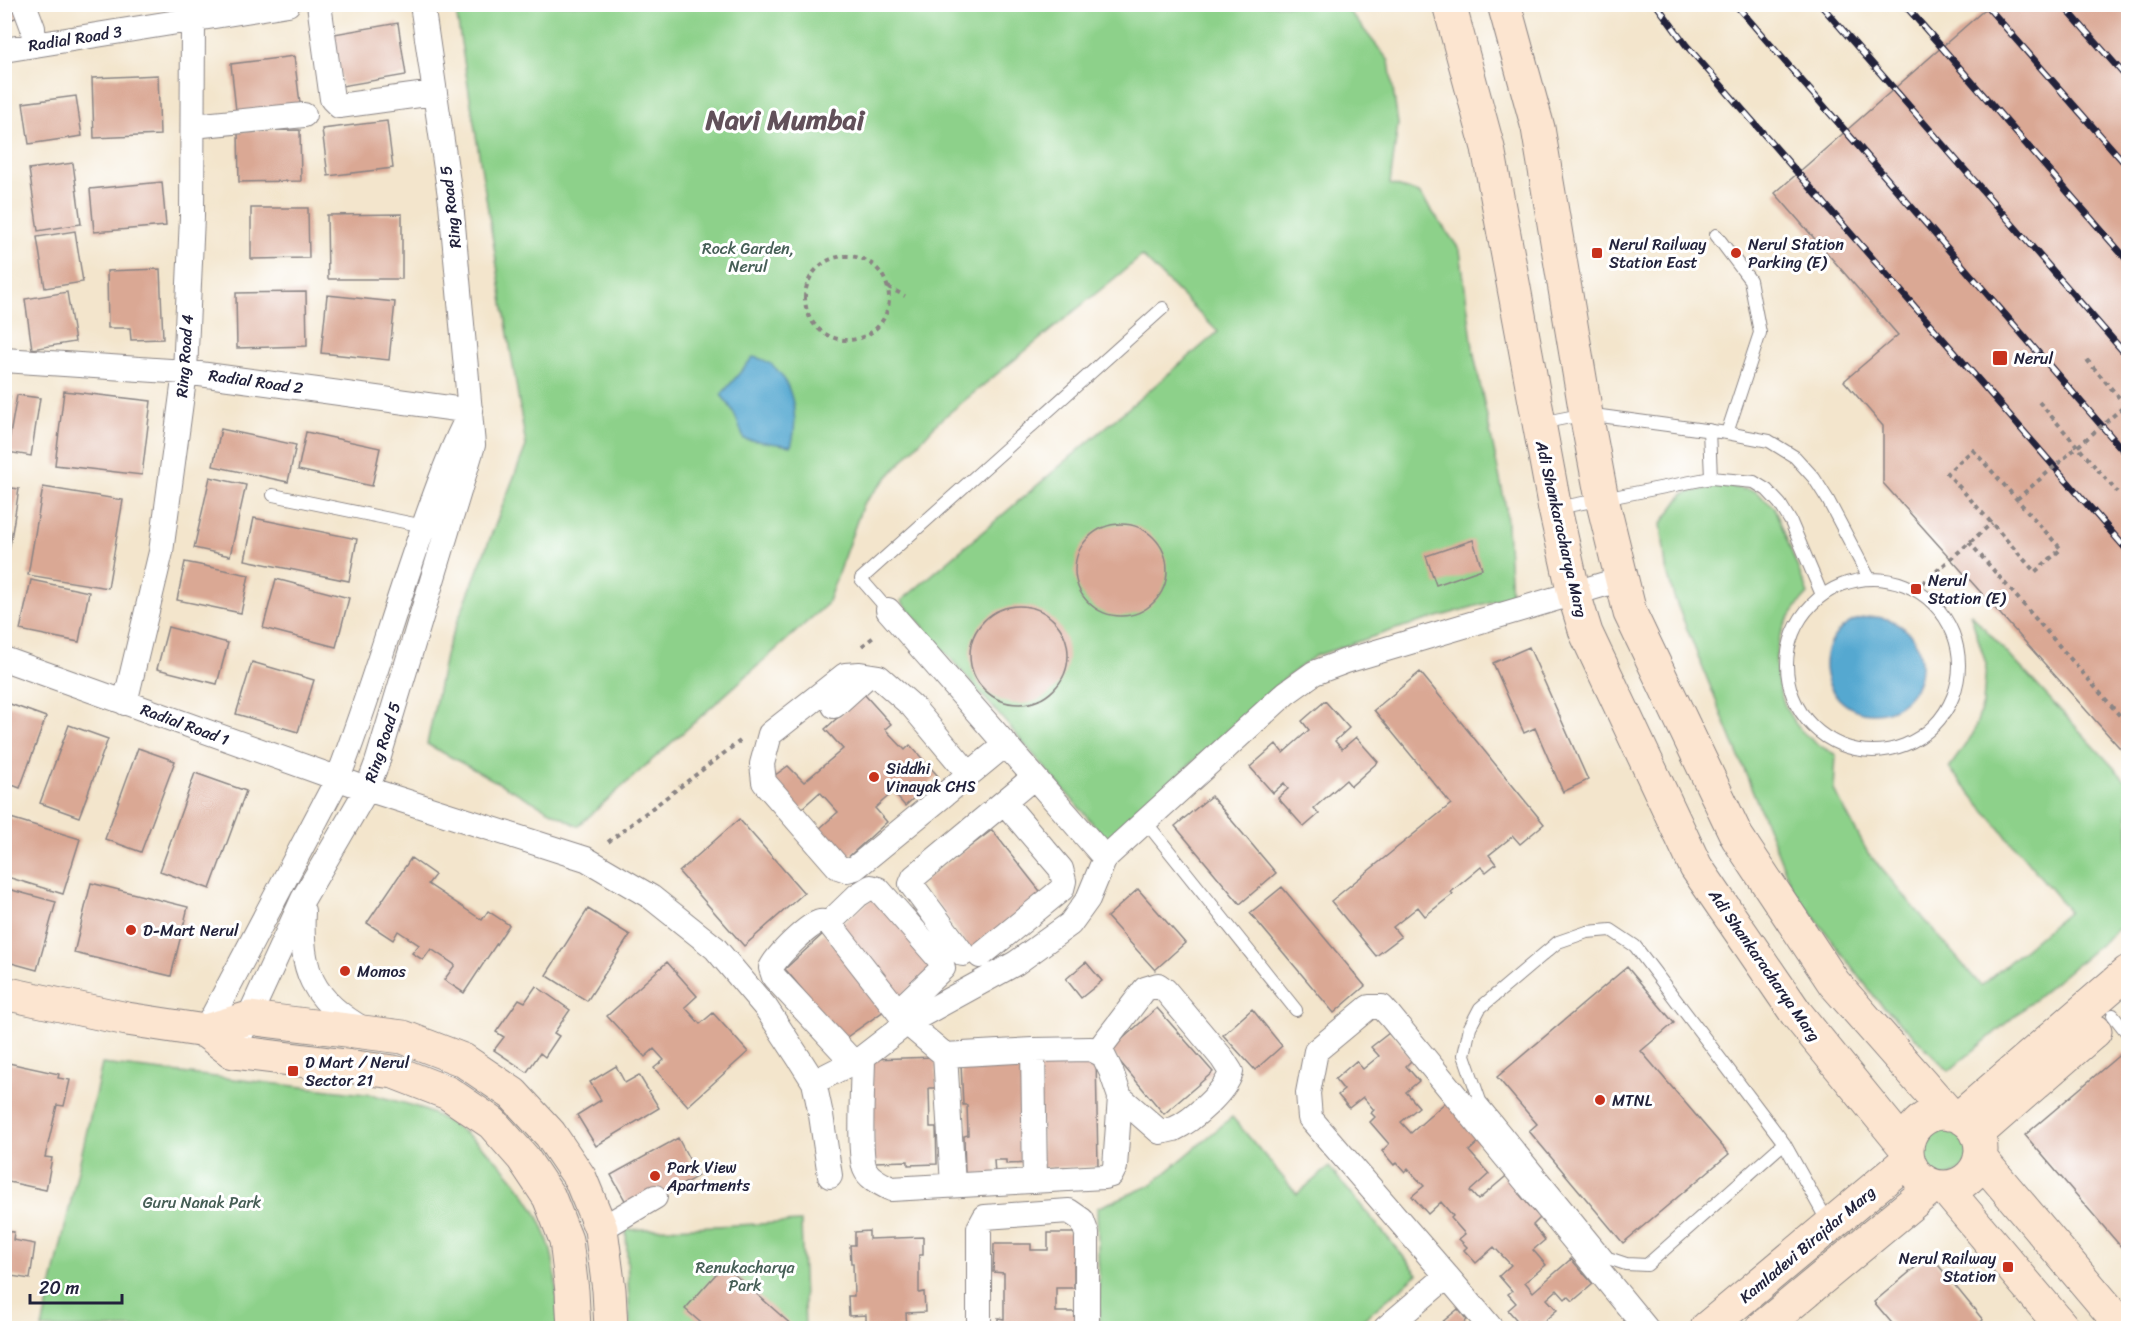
<svg xmlns="http://www.w3.org/2000/svg" width="2133" height="1333" font-family="Sriracha,sans-serif">
	<rect width="100%" height="100%" fill="#fff"/>
	<filter id="ink" filterUnits="userSpaceOnUse"><feTurbulence type="fractalNoise" baseFrequency=".0167" numOctaves="2"/><feDisplacementMap in="SourceGraphic" scale="12" xChannelSelector="R" yChannelSelector="G"/><feConvolveMatrix kernelMatrix="1 2 1 2 8 2 1 2 1" color-interpolation-filters="sRGB"/></filter>
	<filter id="wash" filterUnits="userSpaceOnUse"><feTurbulence type="fractalNoise" baseFrequency=".008" numOctaves="4" result="noise"/><feDisplacementMap in="SourceGraphic" scale="24" xChannelSelector="R" yChannelSelector="G"/><feGaussianBlur stdDeviation="1.35" result="paint"/><feColorMatrix in="noise" values="0 0 0 0 0 0 0 0 0 0 0 0 0 0 0 0 0 1.4 0 .05"/><feComposite in="paint" operator="in"/></filter>
	<g filter="url(#wash)">
		<rect width="100%" height="100%" fill="#f3e5cc"/>
		<path fill="#8dd18a" stroke="#587a62" stroke-width="1.5" d="M455 5H1337L1350 12 1389 61 1398 124 1390 184 1419 193 1460 250 1474 355 1506 508 1511 596 1396 629 1315 656 1278 684 1107 840 901 601 1218 332 1142 256 938 422 863 504 827 604 578 826 427 744 446 651 526 446Z
			M1720 485 1755 491 1774 507 1808 594C1797 605 1788 617 1782 632 1767 668 1781 717 1812 740 1819 746 1828 750 1836 755L1834 790 1868 853 1981 986 2069 911 1949 768 1973 734 1983 704 1986 664 1970 613 2128 783V921L1949 1071 1877 1000 1792 888 1674 597 1666 568 1661 524 1683 494Z
			M102 1064 374 1095C388 1099 401 1102 414 1106 474 1128 532 1185 550 1247 557 1273 557 1301 558 1328H42Z
			M1232 1117 1297 1194 1329 1167 1418 1274 1353 1328H1100L1097 1208 1151 1185Z
			M1917 1151a26 26 0 1 1 52 0a26 26 0 1 1-52 0Z
			M801 1222 805 1328H630L626 1230Z"/>
		<path fill="#54a8d0" stroke="#3b6586" stroke-width="1.5" d="M753 357C791 363 801 415 791 446L744 439C737 421 735 410 721 395Z
			M1825 665a48 48 0 1 1 96 0a48 48 0 1 1-96 0Z"/>
		<g id="blocks">
			<path fill="#daa894" d="M4 4H14L18 17 4 22Z
				M1991 4H2128V757L1883 483V426L1844 381 1898 335 1775 193Z
				M398 23 406 75 342 86 334 34Z
				M294 56 301 111 237 120 231 64Z
				M158 75 160 135 94 138 92 78Z
				M76 96 82 136 29 144 23 103Z
				M387 121 393 168 328 176 322 129Z
				M300 130 301 181 239 182 238 131Z
				M73 163 81 224 38 231 29 169Z
				M162 182 166 226 94 232 90 189Z
				M251 208H308L309 258 251 259Z
				M402 214V279H328L327 215Z
				M75 231 83 282 45 288 37 237Z
				M160 269 163 339 131 340 130 328H108L107 271Z
				M67 292 75 342 32 349 25 299Z
				M306 292 307 346 237 348 236 293Z
				M327 295 395 302 389 360 321 353Z
				M64 391 151 401 142 475 55 465Z
				M4 395 10 396 6 423H4Z
				M17 395 40 398 31 456 7 452Z
				M221 429 296 445 288 482 213 466Z
				M306 432 380 448 372 486 298 470Z
				M210 477 246 485 230 556 194 548Z
				M4 487 19 489 8 558 4 557Z
				M43 487 123 500 108 588 28 575Z
				M254 518 357 539 349 581 245 560Z
				M1075 570a46 46 0 1 1 92 0a46 46 0 1 1-92 0Z
				M1473 540 1482 569 1436 585 1426 556Z
				M185 562 249 575 241 613 177 600Z
				M276 579 349 598 336 647 263 628Z
				M31 580 89 592 79 642 20 630Z
				M970 655a49 49 0 1 1 98 0a49 49 0 1 1-98 0Z
				M168 627 228 643 217 684 157 669Z
				M1529 647 1588 780 1563 792 1535 728 1524 733 1493 663Z
				M252 662 314 680 298 732 236 714Z
				M1420 672 1544 824 1520 844 1513 836 1489 855 1496 864 1486 872 1481 867 1451 892 1453 894 1425 916 1418 907 1393 927 1401 937 1376 956 1331 901 1451 804 1374 710Z
				M864 694 891 724 885 729 905 750 910 745 938 776 905 806 893 792 875 808 887 822 845 860 818 830 838 812 820 792 800 810 771 778 788 766 804 782 843 749 825 729Z
				M1325 701 1349 728 1335 741 1342 749 1356 737 1378 762 1351 786 1346 780 1314 808 1319 814 1304 827 1278 798 1288 789 1284 783 1273 793 1250 767 1276 744 1283 753 1309 730 1302 721Z
				M10 704 46 717 20 788 4 782V717Z
				M69 725 108 739 79 817 40 803Z
				M138 748 175 761 141 852 105 839Z
				M195 773 246 791 210 889 160 871Z
				M1211 796 1276 873 1240 904 1175 826Z
				M4 816 80 839 63 894 4 876Z
				M739 819 804 893 744 946 679 872Z
				M992 830 1043 895 973 955 923 882Z
				M411 858 435 875 428 884 482 920 488 911 509 925 464 993 444 980 455 965 431 949 423 960 412 953 419 945 398 931 393 940 367 923Z
				M91 883 188 907 171 976 74 953Z
				M1282 887 1365 986 1334 1013 1250 913Z
				M4 888 56 902 37 970 4 961Z
				M1138 889 1185 943 1155 970 1107 917Z
				M876 896 936 966 899 997 838 927Z
				M588 909 630 935 587 1001 546 975Z
				M824 933 888 1008 844 1039 785 969Z
				M667 962 697 996 685 1007 700 1024 713 1013 748 1052 688 1106 654 1068 664 1060 654 1049 645 1057 607 1016Z
				M1086 962 1102 981 1081 998 1066 979Z
				M1627 967 1674 1023 1641 1051 1729 1154 1623 1243 1529 1131 1537 1124 1497 1077Z
				M536 986 570 1010 554 1033 559 1036 545 1057 540 1053 527 1072 494 1050 504 1037 496 1032 519 999 525 1002Z
				M1157 1008 1213 1072 1164 1114 1110 1050Z
				M1252 1009 1282 1046 1255 1070 1223 1035Z
				M1389 1033 1412 1060 1406 1066 1419 1081 1406 1092 1419 1107 1401 1122 1411 1133 1448 1100 1482 1139 1469 1151 1489 1174 1470 1191 1478 1200 1511 1172 1526 1189 1520 1195 1540 1218 1533 1225 1545 1240 1533 1250 1546 1265 1525 1282 1533 1292 1571 1259 1593 1284 1573 1301 1568 1296 1565 1299 1557 1290 1547 1299 1557 1310 1536 1328H1532L1526 1321 1521 1325 1508 1310 1516 1303 1508 1294 1512 1291 1499 1276 1511 1265 1494 1247 1476 1263 1464 1250 1467 1247 1459 1239 1465 1234 1451 1218 1453 1216 1441 1202 1428 1214 1412 1196 1424 1186 1408 1169 1405 1172 1397 1163 1394 1165 1382 1151 1389 1144 1370 1122 1375 1117 1371 1113 1374 1110 1363 1097 1349 1108 1338 1095 1344 1090 1335 1079 1356 1061 1363 1069 1379 1056 1371 1047Z
				M2123 1052 2128 1058V1255L2025 1135Z
				M1096 1056 1098 1166 1042 1168 1039 1061Z
				M936 1057 937 1088H929L930 1127H936L937 1164 908 1165V1161L874 1162 871 1059Z
				M4 1062 59 1074 58 1078 70 1080 64 1106 57 1105 45 1157 52 1158 46 1190 4 1181Z
				M1028 1062 1031 1163 1006 1164V1160H994L995 1174 965 1175 964 1136 968 1135 967 1105H963L961 1065Z
				M616 1066 625 1083 639 1075 659 1108 596 1146 577 1115 601 1100 590 1082Z
				M678 1138 698 1176 632 1213 611 1175Z
				M4 1231 14 1232 13 1240 35 1244 30 1279 12 1276 10 1297 4 1296Z
				M869 1231V1239L923 1237V1255H919V1293L924 1292 925 1312 906 1313 907 1328H866V1315L849 1316 848 1296H854L853 1263H851L850 1245H855V1232Z
				M1048 1233H1079V1262H1074V1288H1056V1312H1082L1081 1328H998V1318L1004 1319V1273L993 1272 994 1244H1031V1250H1048Z
				M1930 1255 1983 1320 1974 1328H1896L1874 1302Z
				M724 1265 795 1328H707L685 1309Z
				M1458 1309 1467 1320 1458 1328H1435Z"/>
		</g>
	</g>
	<g filter="url(#ink)">
		<use href="#blocks" fill-opacity="0" stroke="#8a8484" stroke-width="1.5"/>
		<g fill="none" stroke-linecap="round" stroke-linejoin="round">
			<defs>
				<path id="lane" d="M1716 235 1750 280 1760 333 1727 433
					M1540 423 1586 414 1727 433 1769 441 1795 457 1814 478 1828 500 1869 578
					M1709 430 1711 478
					M273 495 424 526
					M1557 508 1711 478 1754 482 1767 490 1780 504 1791 522 1822 595
					M1787 665a86 86 0 1 1 172 0a86 86 0 1 1-172 0Z
					M888 610 861 579 1163 308
					M1145 821 1296 1010
					M2113 1015 2128 1034
					M1784 1143 1647 1265 1626 1264 1608 1258 1480 1101 1464 1055 1470 1027 1480 1008 1558 942 1587 932 1611 930 1635 946 1784 1143 1829 1224"/>
				<path id="street" d="M24 4 33 28 34 44
					M319 4 332 99 339 106 434 93
					M4 50 288 4
					M193 126 304 115
					M4 360 185 372 471 411
					M888 610 1105 858
					M4 659 367 789 586 859 651 897 715 948 766 1008 800 1060 814 1082 821 1115 830 1176
					M125 703 161 552 185 372 192 217 193 19 188 4
					M834 706 864 679
					M969 774 912 706 879 677 860 674 845 675 770 734 762 764 764 782 838 867 847 870 855 868 1006 744
					M303 911C300 970 311 1000 365 1030
					M829 923 907 1023 945 1055 1033 1050 1091 1049 1103 1055 1111 1071 1120 1097 1115 1167 1111 1175 1104 1177 891 1189C882 1184 869 1179 865 1169 858 1153 863 1079 863 1057
					M963 954 911 884 914 877 1034 777
					M980 956 1062 889 1064 881 1061 869 1004 802
					M205 1031 338 778C371 694 395 605 426 520 440 481 452 447 471 411
					M242 1032 303 899 367 789 377 763 473 445 451 203 422 4
					M1033 1050 1035 1181
					M1097 1052 1145 989 1158 985 1165 990 1222 1058 1231 1072C1226 1091 1192 1121 1174 1129 1170 1130 1165 1131 1160 1132L1120 1097
					M945 1055 953 1185
					M853 1062 774 977 771 968C776 957 808 924 820 922 823 921 826 923 829 923L858 895 871 887 878 889 941 961 943 968 898 1011
					M814 1082 863 1057 907 1023 1016 963 1070 924 1088 899 1105 858 1286 693 1314 673 1346 661 1622 579
					M601 1229 655 1197
					M1447 1276 1310 1118 1308 1093 1316 1051 1369 1007H1382L1390 1016 1646 1328
					M979 1328V1228L985 1217 1069 1211 1082 1220 1087 1234V1328
					M1386 1328 1447 1276 1491 1328"/>
				<path id="secondary" d="M1449 4 1488 148 1555 509 1574 594 1586 633 1696 867 1796 1013 1906 1148
					M1504 4 1538 128 1586 414 1602 499 1630 613 1737 837 1834 983 1949 1114
					M4 993 127 1019 205 1031 249 1018 403 1037 463 1060 513 1094 550 1134 580 1178 601 1229 609 1290 611 1328
					M205 1031 233 1052 394 1072 448 1093 492 1123 523 1158 549 1197 566 1240 572 1291 574 1328
					M1907 1150a37 37 0 1 1 74 0a37 37 0 1 1-74 0Z
					M1960 1117 2128 972
					M1977 1134 2095 1031
					M1980 1158 2124 1328
					M1945 1188 2063 1328
					M1707 1328 1908 1160
					M1762 1328 1933 1186"/>
			</defs>
			<use href="#lane" stroke="#8a8484" stroke-width="14"/>
			<use href="#street" stroke="#8a8484" stroke-width="26"/>
			<use href="#secondary" stroke="#8a8484" stroke-width="35"/>
			<path stroke="#8a8484" stroke-width="4" stroke-dasharray="4.5 4.5" stroke-linecap="butt" d="M805 298a42 42 0 1 1 84 0a42 42 0 1 1-84 0Z
				M888 287 905 296
				M2087 360 2128 408
				M2039 402 2117 492
				M1973 450 2061 549 2035 572 1947 473Z
				M1969 542 2128 725
				M1916 589 1992 523
				M862 646 875 636
				M608 842 740 741"/>
			<use href="#lane" stroke="#fff" stroke-width="12"/>
			<use href="#street" stroke="#fff" stroke-width="24"/>
			<use href="#secondary" stroke="#fce5d0" stroke-width="33"/>
			<defs>
				<path id="rail" d="M1656 4 1686 45 2128 551
					M1735 4 2128 456
					M1820 4 2128 357
					M1904 4 2128 261
					M1985 4 2128 167
					M2062 4 2128 79"/>
			</defs>
			<use href="#rail" stroke="#22223b" stroke-width="7"/>
			<use href="#rail" stroke="#fff" stroke-width="4.5" stroke-dasharray="14" stroke-linecap="butt"/>
			<path stroke="#8a8484" stroke-width="4" stroke-dasharray="4.5 4.5" stroke-linecap="butt" d="M2017 499 2128 403"/>
		</g>
	</g>
	<g fill="#c8321e" stroke="#fff" stroke-width="2">
		<rect x="1591" y="247" width="12" height="12" rx="3"/>
		<circle cx="1736" cy="253" r="6"/>
		<rect x="1992" y="350" width="16" height="16" rx="3"/>
		<rect x="1910" y="583" width="12" height="12" rx="3"/>
		<circle cx="874" cy="777" r="6"/>
		<circle cx="131" cy="930" r="6"/>
		<circle cx="345" cy="971" r="6"/>
		<rect x="287" y="1065" width="12" height="12" rx="3"/>
		<circle cx="1600" cy="1100" r="6"/>
		<circle cx="655" cy="1176" r="6"/>
		<rect x="2002" y="1261" width="12" height="12" rx="3"/>
	</g>
	<g text-anchor="middle" stroke-width="6" stroke-linejoin="round" paint-order="stroke">
		<g font-size="16" fill="#22223b" stroke="#fff">
			<text transform="translate(75 38) rotate(-9)" y="6">Radial Road 3</text>
			<text transform="translate(450 207) rotate(-97)" y="6">Ring Road 5</text>
			<text transform="translate(184 356) rotate(-86)" y="6">Ring Road 4</text>
			<text transform="translate(256 381) rotate(8)" y="6">Radial Road 2</text>
			<text transform="translate(1562 529) rotate(77)" y="6">Adi Shankaracharya Marg</text>
			<text transform="translate(185 724) rotate(20)" y="6">Radial Road 1</text>
			<text transform="translate(382 742) rotate(-72)" y="6">Ring Road 5</text>
			<text transform="translate(1765 965) rotate(55)" y="6">Adi Shankaracharya Marg</text>
			<text transform="translate(1807 1244) rotate(-40)" y="6">Kamladevi Birajdar Marg</text>
		</g>
		<g font-size="16" fill="#22223b" stroke="#fff" text-anchor="start">
			<text x="1609" y="250">Nerul Railway<tspan x="1609" dy="18">Station East</tspan></text>
			<text x="1748" y="250">Nerul Station<tspan x="1748" dy="18">Parking (E)</tspan></text>
			<text x="2014" y="364">Nerul</text>
			<text x="1928" y="586">Nerul<tspan x="1928" dy="18">Station (E)</tspan></text>
			<text x="886" y="774">Siddhi<tspan x="886" dy="18">Vinayak CHS</tspan></text>
			<text x="143" y="936">D-Mart Nerul</text>
			<text x="357" y="977">Momos</text>
			<text x="305" y="1068">D Mart / Nerul<tspan x="305" dy="18">Sector 21</tspan></text>
			<text x="1612" y="1106">MTNL</text>
			<text x="667" y="1173">Park View<tspan x="667" dy="18">Apartments</tspan></text>
			<text x="1996" y="1264" text-anchor="end">Nerul Railway<tspan x="1996" dy="18">Station</tspan></text>
		</g>
		<g font-size="16" fill="#475f57" stroke="#fff">
			<text x="748" y="254">Rock Garden,<tspan x="748" dy="18">Nerul</tspan></text>
			<text x="202" y="1208">Guru Nanak Park</text>
			<text x="745" y="1273">Renukacharya<tspan x="745" dy="18">Park</tspan></text>
		</g>
		<g font-size="28" font-weight="bold" fill="#62515a" stroke="#fff">
			<text x="785" y="129">Navi Mumbai</text>
		</g>
	</g>
	<rect width="2133" height="1333" fill="none" stroke="#fff" stroke-width="24"/>
	<path d="M30 1294v9h92v-9" fill="none" stroke="#22223b" stroke-width="3"/>
	<text x="39" y="1294" font-size="18" fill="#22223b" stroke="#ffffff" stroke-width="4.5" paint-order="stroke">20 m</text>
</svg>
